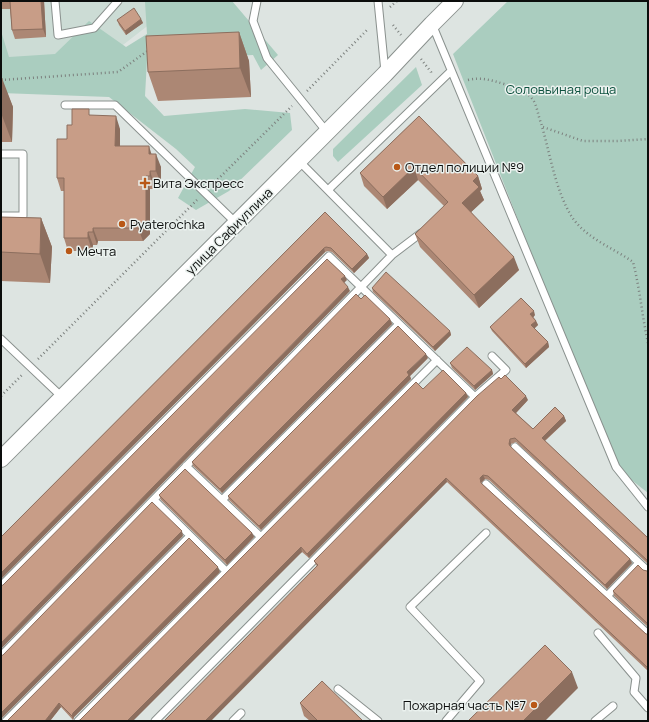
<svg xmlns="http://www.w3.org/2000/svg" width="649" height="722" font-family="Manrope,sans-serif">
	<rect width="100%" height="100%" fill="#dde4e1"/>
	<path fill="#ccdcd5" d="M1 1H208L155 20 110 55 1 76Z"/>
	<path fill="#aacdbf" d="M171 1H232L278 55 261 70 253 55 147 60 145 96 164 116 245 109 290 113 292 130 229 191 196 210 178 198 195 167 176 149 109 97 1 93V31L9 57 55 54 89 21 126 47 147 34 145 2Z
		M508 1H648V493L615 467 453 54Z
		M416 67 422 85 338 162 333 156V149Z"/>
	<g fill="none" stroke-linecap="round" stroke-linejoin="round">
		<defs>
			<path id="service" d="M55 1 58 35 94 28 118 1
				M257 1 253 21 267 58 327 132
				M378 1 385 72
				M432 24 616 467 648 507
				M65 105H115L236 223
				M1 154H23V216H1
				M328 190 451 71
				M392 255 421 233
				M1 339 62 397
				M475 397 506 370 492 356
				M515 447 648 571
				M186 466 261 537
				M486 484 648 634
				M154 500 227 572
				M222 500 399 324
				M1 586 329 256 361 287 1 656
				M607 596 639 563
				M598 633 636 678 634 692 648 708
				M338 689 378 721
				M6 721 190 536
				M78 721 437 360
				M155 721 475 397 361 287 392 255 299 161
				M233 721 241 713
				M446 721 480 681 410 607 486 533
				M595 721 613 706"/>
			<path id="tertiary" d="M1 459 385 74 432 24 455 1"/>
		</defs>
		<use href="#service" stroke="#8a918e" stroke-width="9"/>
		<use href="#tertiary" stroke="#8a918e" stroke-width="18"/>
		<path stroke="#7c807e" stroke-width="2.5" stroke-dasharray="1 3" stroke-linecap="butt" d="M390 7 397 1
			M393 25 401 35
			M421 59 431 72V75
			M1 80 118 72 149 50
			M468 80C481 77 491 80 504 84 514 87 526 90 533 100 537 105 538 116 541 123 550 153 554 184 569 212 582 237 612 247 633 262 640 289 642 316 648 343
			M307 91 368 29
			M543 127 583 141H617L648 139
			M212 185 292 106
			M38 359 197 200
			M1 396 23 374"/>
		<use href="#service" stroke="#fff" stroke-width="7"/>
		<use href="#tertiary" stroke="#fff" stroke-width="16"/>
	</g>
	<path fill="#ac8774" d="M1 1H44L46 37 15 39 12 30 10 9H1Z
		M141 19 143 23 126 35 119 25 117 20Z
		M239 32 249 61 251 97 158 101 148 72Z
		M1 78 13 107 12 142H1Z
		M91 116 120 129V146L151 154 161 167V184H154V189H150V234L143 241H98L97 245H93L92 251H68L64 238V191H61L57 178 67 139 72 125Z
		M419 116 478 176 482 189 480 191 484 200 471 212 519 270 479 308 420 247 415 234 444 206 418 180 387 209 364 186 360 173Z
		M325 212 367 254 369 258 354 273 332 252 328 251 325 252 1 579V537Z
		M1 217 41 218 52 247 50 283 1 281Z
		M372 288 450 331 451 335 435 351 373 292Z
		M361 299 390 319 392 324 222 493 193 466 192 462Z
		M535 315 533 317 536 321 538 325 534 328 548 342 549 347 526 368 492 331 490 327Z
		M428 358 410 376 411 379 261 530 229 500 228 496Z
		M450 363 492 370 493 374 475 390 452 368Z
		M423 389 466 393 468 397 309 558 302 552 80 720Z
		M528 400 516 413 533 429 564 416 566 421 545 441 648 538V564L516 442 511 444 510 447 632 563 607 589 489 480 485 479 481 483 482 484 646 634H648V671L447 482 317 566 316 565 314 561Z
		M159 495 252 533 254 537 227 565 161 500Z
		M643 570 647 571H648V627L614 596 613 591Z
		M220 572 74 717 73 720 61 707 50 721H9L8 720Z
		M300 703 363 721H310L304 716Z"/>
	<path fill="#8c6e5e" d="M41 1H44L46 37 43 29Z
		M141 19 143 23 126 35 125 31Z
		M239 32 249 61 251 97 240 68Z
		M2 78 13 107 12 142 1 113Z
		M116 116 120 129V159L115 146Z
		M149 146 153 159 149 154Z
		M156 154 161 167V184L156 171Z
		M414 167 418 180 387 209 383 197Z
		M150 171 154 184V189L150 176Z
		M146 176 150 189V234L143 241 138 228Z
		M478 176 482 189 480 191 484 200 467 216 462 203 473 181Z
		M41 218 52 247 50 283 40 254Z
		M93 228 98 241 97 245 93 232Z
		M88 232 93 245 92 251 88 238Z
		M324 248 325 252 1 579V573Z
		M367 254 369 258 354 273 352 269Z
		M514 257 519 270 479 308 474 295Z
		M345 276 347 280 343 284 341 279Z
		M348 287 350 291 1 649V643Z
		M534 311 535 315 532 319 530 314Z
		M390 319 392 324 222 493 220 489Z
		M536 321 538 325 533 330 531 325Z
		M450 331 451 335 435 351 433 347Z
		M548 342 549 347 526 368 525 364Z
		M426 354 428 358 410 376 411 379 261 530 259 526 407 372Z
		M492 370 493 374 475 390 474 386Z
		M466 393 468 397 309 558 307 554Z
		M526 396 528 400 514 415 512 410Z
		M564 416 566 421 543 442 542 438Z
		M510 439 511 444 510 448 509 444Z
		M483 475 485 479 481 483 483 488 480 478Z
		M446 478 447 482 211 721H205Z
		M182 531 183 536 2 718 1 713Z
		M252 533 254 537 227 565 225 560Z
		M301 547 302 552 133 721H127Z
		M630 559 632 563 607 589 605 585Z
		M218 567 220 572 74 717 73 720 72 716 73 713Z
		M572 672 578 688 545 721H523Z
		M59 703 61 707 50 721H45Z"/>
	<path fill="#c89d87" stroke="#8c6e5e" d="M10 1H41L43 29 12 30Z
		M134 8 141 19 125 31 117 20Z
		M239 32 240 68 148 72 146 36Z
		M1 78H2L1 110Z
		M72 109H89V115L116 116 115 146H149V154H156V171H150V176H146V221L138 228H93V232H88V238H64V178H57V139H67V125H72Z
		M419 116 478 176 473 181 479 187 462 203 514 257 474 295 415 234 448 202 414 167 383 197 360 173Z
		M325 212 367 254 352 269 331 248 326 247 324 248 1 573V537Z
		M1 217 41 218 40 254 1 252Z
		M327 259 345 276 341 279 348 287 1 643V586L3 585Z
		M386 272 450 331 433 347 372 288Z
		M356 294 361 299 365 295 390 319 220 489 192 462Z
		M521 298 534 311 530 314 536 321 531 325 548 342 525 364 490 327Z
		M398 326 426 354 407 372 409 375 259 526 228 496Z
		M467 347 492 370 474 386 450 363Z
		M443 370 466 393 307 554 301 547 127 721H78L80 720 416 382 423 389Z
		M505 375 526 396 512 410 533 429 555 407 564 416 542 438 648 538V561L515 438 510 439 509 444 510 446 630 559 605 585 488 476 483 475 480 478 481 483 646 634H648V668L446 478 205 721H164L318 565 314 561 477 396 499 377 501 379Z
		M185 469 252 533 225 560 159 495Z
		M152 502 182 531 1 713V656L3 655Z
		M189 538 218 567 73 713 72 716 59 703 45 721H10L8 720Z
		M638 565 643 570 647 571H648V624L613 591Z
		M545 645 572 672 523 721H468Z
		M322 681 363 721H318L300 703Z"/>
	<g fill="#b95817" stroke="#eaf1ee" stroke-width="1.5">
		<circle cx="397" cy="167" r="4"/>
		<path d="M143 177h4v4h4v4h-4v4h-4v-4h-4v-4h4z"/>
		<circle cx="122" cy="224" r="4"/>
		<circle cx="69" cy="251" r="4"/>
		<circle cx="534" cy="705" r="4"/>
	</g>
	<g text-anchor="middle" stroke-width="3" stroke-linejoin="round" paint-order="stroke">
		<g font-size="13" fill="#0d513e" stroke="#eaf1ee">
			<text x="561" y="94">Соловьиная роща</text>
		</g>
		<g font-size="13" fill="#0b0d0c" stroke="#eaf1ee" text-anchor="start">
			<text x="405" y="172">Отдел полиции №9</text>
			<text x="153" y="188">Вита Экспресс</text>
			<text x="130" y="229">Pyaterochka</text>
			<text x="77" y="256">Мечта</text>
			<text x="526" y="710" text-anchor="end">Пожарная часть №7</text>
		</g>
		<g font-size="13" fill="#0b0d0c" stroke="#eaf1ee">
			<text transform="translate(229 231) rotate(-45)" y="5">улица Сафиуллина</text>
		</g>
	</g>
	<rect width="649" height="722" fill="none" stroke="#0b0d0c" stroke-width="4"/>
</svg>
